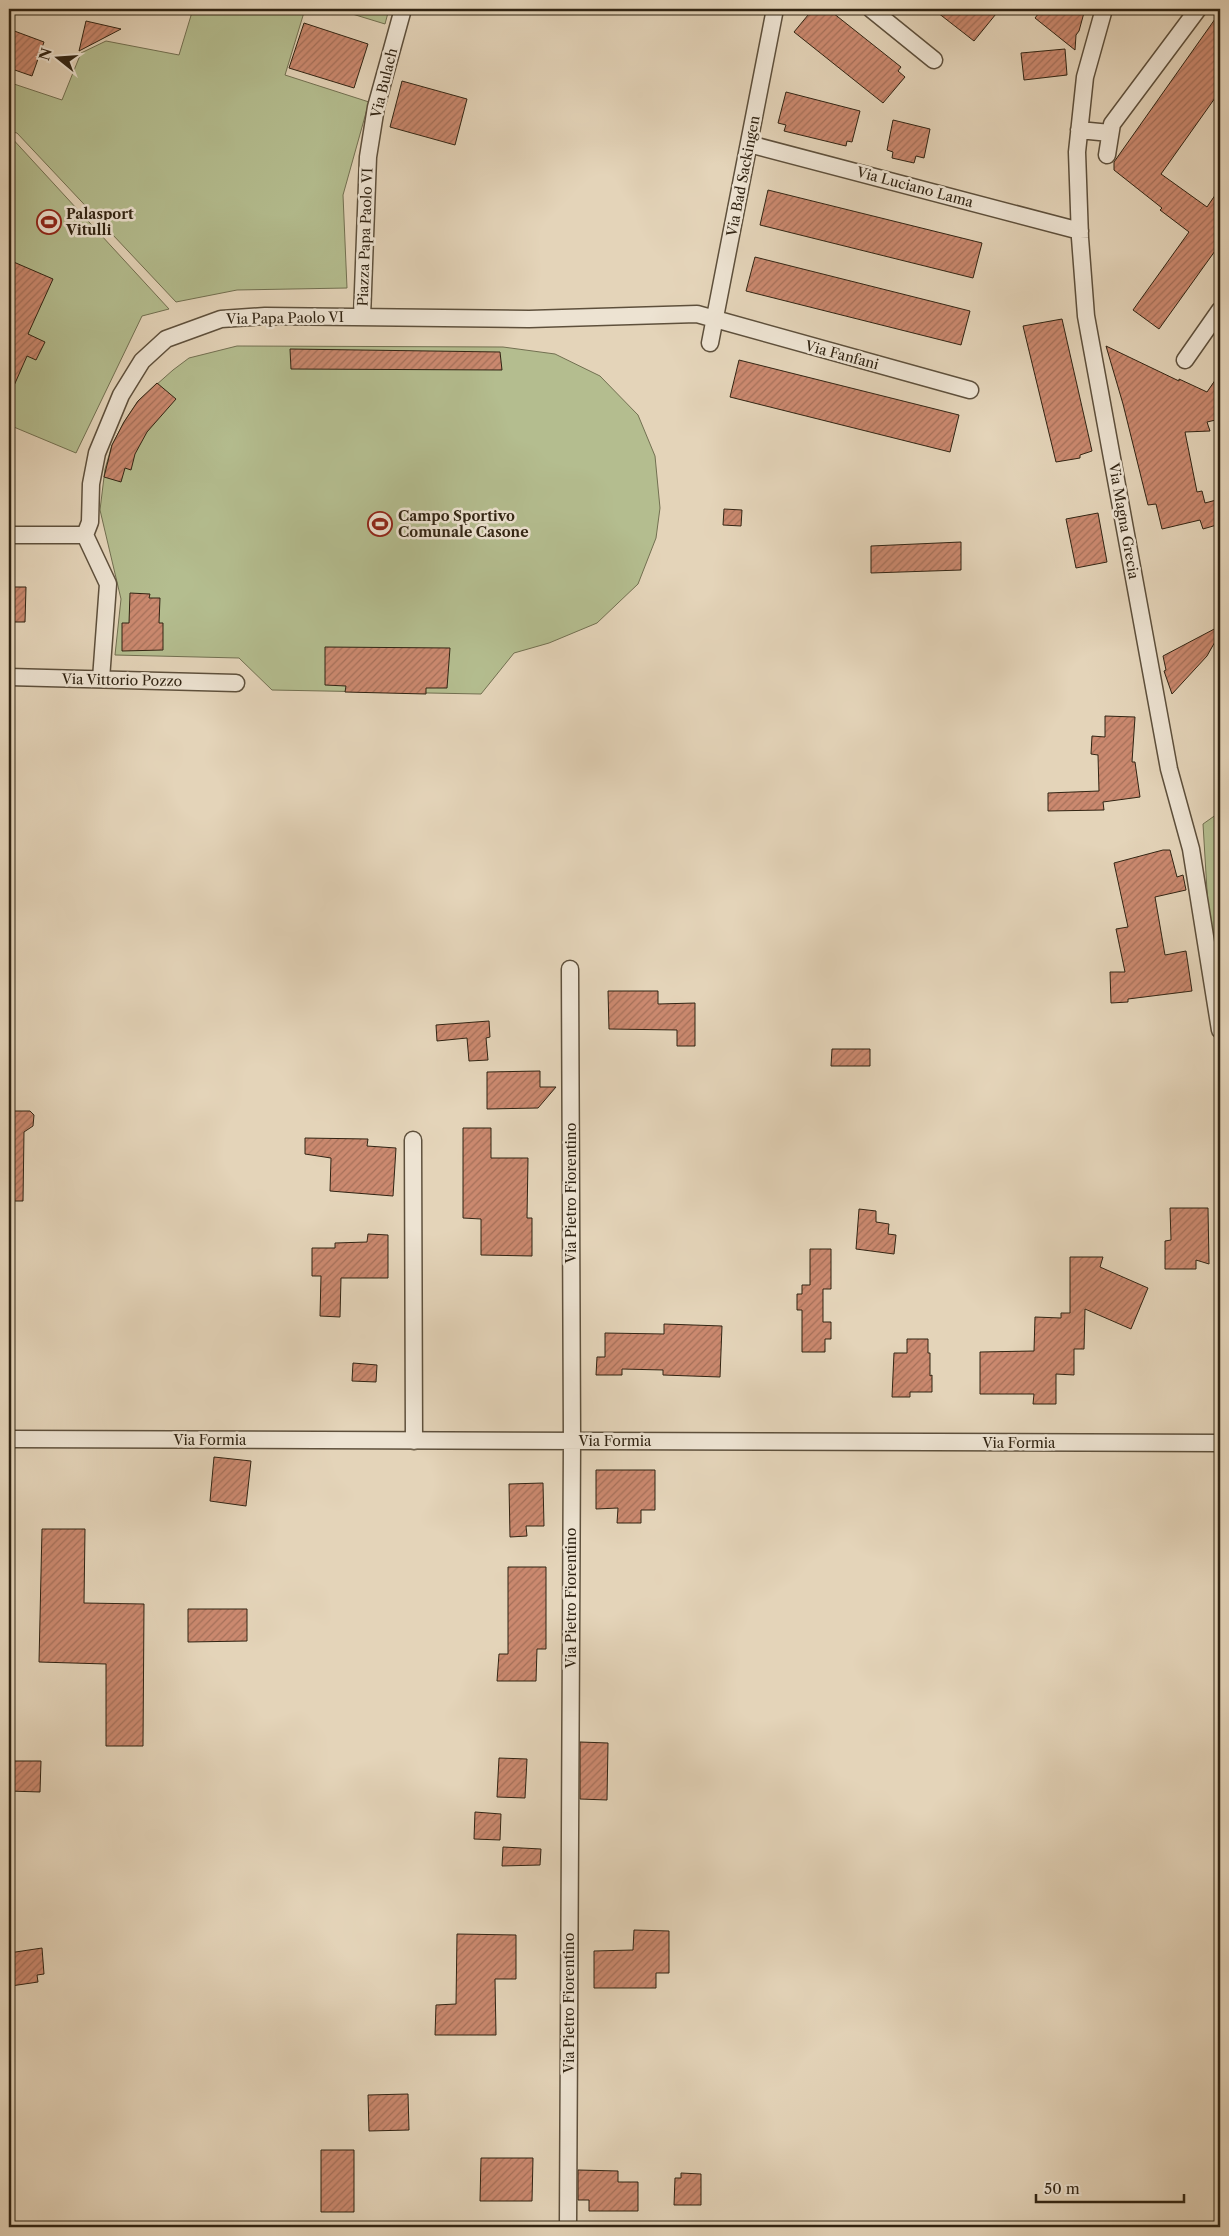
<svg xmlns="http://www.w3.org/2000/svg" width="1229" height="2236" font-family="'Libre Caslon Text',serif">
	<defs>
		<pattern id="building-hatch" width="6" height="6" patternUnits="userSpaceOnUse" patternTransform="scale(1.25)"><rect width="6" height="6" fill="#cb896f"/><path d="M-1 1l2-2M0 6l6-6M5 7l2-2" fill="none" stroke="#a5705a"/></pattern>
	</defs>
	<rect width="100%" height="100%" fill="#e4d4b9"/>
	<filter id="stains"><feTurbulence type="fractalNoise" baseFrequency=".004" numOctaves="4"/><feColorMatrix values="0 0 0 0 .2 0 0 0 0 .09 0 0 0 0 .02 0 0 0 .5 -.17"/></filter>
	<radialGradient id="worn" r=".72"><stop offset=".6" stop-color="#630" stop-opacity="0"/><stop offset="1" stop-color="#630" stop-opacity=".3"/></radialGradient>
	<path fill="#b4bd8f" stroke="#727051" d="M193 9H305L285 75 369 102 343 195 347 288 237 290 176 302 17 133 9 131V87L14 84 62 100 81 53 106 41 179 55Z
		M336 9H389L385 24Z
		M9 135 169 309 142 316 76 453 9 425Z
		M237 346 503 347 555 354 600 376 638 415 655 456 660 508 656 538 638 584 597 623 549 643 514 653 481 694 272 690 239 658 115 655 121 599 100 510 105 469 112 445 124 422 138 401 173 370 189 358Z
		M1220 812V985L1208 907 1203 824Z"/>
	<path fill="url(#building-hatch)" stroke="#312413" d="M813 9H828L901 67 898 71 905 77 883 103 794 32Z
		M933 9H1000L974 41Z
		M1042 9H1085L1079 31 1076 35 1075 50 1035 18Z
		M1220 12V91L1161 174 1207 207 1220 188V244L1159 329 1133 310 1189 232 1160 210 1162 208 1114 170V162Z
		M86 21 121 29 79 51Z
		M304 23 368 44 354 88 289 68Z
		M9 29 44 42 32 76 9 68Z
		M1065 49 1067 75 1024 80 1021 53Z
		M402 81 467 99 455 145 390 127Z
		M786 92 860 111 852 142 847 141 846 146 784 131 786 125 778 123Z
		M893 120 930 129 924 158 916 156 914 163 892 158 893 152 887 150Z
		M768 190 982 243 973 278 760 225Z
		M755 257 970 311 961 345 746 291Z
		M9 260 53 279 28 334 45 342 36 360 27 356 9 397Z
		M1062 319 1092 451 1080 455V458L1056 462 1023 326Z
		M1106 346 1179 381V379L1207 392 1220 373V419L1207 422 1210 431 1185 432 1197 492 1202 491 1205 503 1220 499V524L1203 529 1200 520 1162 529 1156 504 1148 505 1123 404Z
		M290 349 500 352 502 370 291 369Z
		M739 360 959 415 950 452 730 397Z
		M157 383 176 399 147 432 135 454 131 470 125 468 121 482 104 477 112 445 124 422 138 401Z
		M724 509 742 510 741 526 723 525Z
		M1098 513 1107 562 1076 568 1066 519Z
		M961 542V570L871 573V546Z
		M9 587H26L25 622H9Z
		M130 593 150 594 149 598H160L159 623H163V650L122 651V623H129Z
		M1220 626V633L1207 656 1172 694 1164 671 1166 670 1163 656Z
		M325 647 450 648 447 688H426V694L345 692 346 686 325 685Z
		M1105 716 1135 717 1132 762H1135L1140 797 1103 802 1104 810 1048 811V793L1099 791 1098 755 1091 754 1092 736 1105 737Z
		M1163 850H1170L1177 877 1183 875 1186 890 1155 897 1165 955 1186 951 1192 991 1128 999V1002L1111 1003 1110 972H1125L1116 929 1128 927 1114 863Z
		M608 991H658V1004L695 1003V1046H677V1030L609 1029Z
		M489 1021 490 1037 486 1038 488 1060 469 1061 467 1038 437 1041 436 1025Z
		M832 1049H870V1066H831Z
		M540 1071V1087H556L538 1108 487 1109V1072Z
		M9 1111H30L34 1115 33 1126 24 1132 23 1201H9Z
		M463 1128H491V1158H528L527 1218H532V1256L481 1255V1219L463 1218Z
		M305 1138 368 1139 367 1146 396 1148 393 1196 330 1191 331 1158 305 1154Z
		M1170 1208H1208L1209 1264 1196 1260V1269H1165V1241L1171 1240Z
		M859 1209 876 1211V1222L889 1224 888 1234 896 1235 894 1254 856 1249Z
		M368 1234 388 1235V1278H341L340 1317 320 1316 321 1276H312V1248H335V1243L367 1242Z
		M810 1249H831V1289H823V1322H831V1339H825V1352H802V1310H797V1294H802V1285H810Z
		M1070 1257H1103L1100 1267 1148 1288 1131 1329 1085 1309 1084 1349H1074V1375L1056 1374V1404H1033L1034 1394H980V1352L1034 1351 1035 1317 1061 1318V1313H1070Z
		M664 1324 722 1326 720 1377 663 1375V1370L622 1369V1375H596L597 1357H605V1333L664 1334Z
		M907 1339H928V1353H930V1376L932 1375V1392H910V1397H892L894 1353H907Z
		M353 1363 377 1365 376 1382 352 1381Z
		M214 1457 251 1461 246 1506 210 1501Z
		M596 1470H655V1510H641V1523H617L618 1508 596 1509Z
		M543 1483 544 1526H526L527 1536 510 1537 509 1484Z
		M42 1529H85L84 1603 144 1604 143 1746H106V1664L39 1662Z
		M508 1567H546V1649H537L536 1681H497L499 1654H508Z
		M188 1609H247V1641L188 1642Z
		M580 1742 608 1743 607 1800 580 1799Z
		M499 1758 527 1759 525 1798 497 1797Z
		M9 1761H41L40 1792 9 1791Z
		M475 1812 501 1814 500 1840 474 1839Z
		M503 1847 541 1849 540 1865 502 1866Z
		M634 1930 669 1931V1973H656V1988H594V1951L633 1950Z
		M457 1934 516 1935V1979H495L496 2035H435L436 2005 456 2004Z
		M42 1948 44 1974 37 1975 38 1982 11 1986 9 1953Z
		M408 2094 409 2130 369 2131 368 2095Z
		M321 2150H354V2212H321Z
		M481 2158H533L532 2201H480Z
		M578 2170 618 2171V2182H638V2211H589V2200H578Z
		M681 2173 701 2174V2205H674L675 2178H681Z"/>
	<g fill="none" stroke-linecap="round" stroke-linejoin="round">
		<defs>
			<path id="street" d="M871 9 934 60
				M1104 9 1085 77 1077 152 1080 238 1086 316 1169 769 1191 849 1220 1030
				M1079 130 1110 133
				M749 144 1080 231
				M1107 155 1112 124 1198 9
				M362 317 368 157 376 107 403 9
				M710 343 775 9
				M1185 360 1220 310
				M9 535H85
				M9 677 236 683
				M101 679 108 584 85 535 90 522 91 484 97 453 121 395 142 361 166 339 221 319 265 316 529 319 697 314 970 390
				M413 1140 414 1441
				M9 1439 1220 1443
				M568 2227 572 1441 570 969"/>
		</defs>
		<use href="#street" stroke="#5e503c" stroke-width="19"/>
		<use href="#street" stroke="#ede3d2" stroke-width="16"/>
	</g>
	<defs>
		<symbol id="stadium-ring" viewBox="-11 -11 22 22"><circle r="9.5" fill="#ede3d2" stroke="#8f2418" stroke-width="1.5"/><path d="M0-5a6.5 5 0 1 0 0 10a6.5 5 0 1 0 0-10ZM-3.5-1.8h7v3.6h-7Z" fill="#8f2418"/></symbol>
	</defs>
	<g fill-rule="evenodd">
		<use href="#stadium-ring" x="35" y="208" width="28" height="28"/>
		<use href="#stadium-ring" x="366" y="510" width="28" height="28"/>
	</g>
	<g text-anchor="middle" stroke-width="5" stroke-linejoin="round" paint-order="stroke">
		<g font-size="14" fill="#312413" stroke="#ede3d2">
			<text transform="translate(384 83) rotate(-76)" y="5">Via Bulach</text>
			<text transform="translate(743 176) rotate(-79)" y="5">Via Bad Sackingen</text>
			<text transform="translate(915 187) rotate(15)" y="5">Via Luciano Lama</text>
			<text transform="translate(365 237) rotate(-88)" y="5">Piazza Papa Paolo VI</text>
			<text transform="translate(285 318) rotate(-1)" y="5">Via Papa Paolo VI</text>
			<text transform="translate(842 355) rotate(15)" y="5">Via Fanfani</text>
			<text transform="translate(1124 521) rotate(80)" y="5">Via Magna Grecia</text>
			<text transform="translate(122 680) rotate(1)" y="5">Via Vittorio Pozzo</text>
			<text transform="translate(571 1193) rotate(-90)" y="5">Via Pietro Fiorentino</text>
			<text x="210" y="1445">Via Formia</text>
			<text x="615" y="1446">Via Formia</text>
			<text x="1019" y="1448">Via Formia</text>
			<text transform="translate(571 1598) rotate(-90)" y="5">Via Pietro Fiorentino</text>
			<text transform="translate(569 2003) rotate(-90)" y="5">Via Pietro Fiorentino</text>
		</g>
		<g font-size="14" font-weight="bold" fill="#312413" stroke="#ede3d2" text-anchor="start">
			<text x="66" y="219">Palasport<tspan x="66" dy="16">Vitulli</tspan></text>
			<text x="398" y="521">Campo Sportivo<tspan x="398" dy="16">Comunale Casone</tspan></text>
		</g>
	</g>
	<rect width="1229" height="2236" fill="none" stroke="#e4d4b9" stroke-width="30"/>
	<rect x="10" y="10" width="1209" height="2216" fill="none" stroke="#312413" stroke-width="2.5"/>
	<rect x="15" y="15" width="1199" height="2206" fill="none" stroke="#312413"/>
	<g transform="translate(58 58) rotate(287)" stroke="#ede3d2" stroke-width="4" paint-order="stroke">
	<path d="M0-4L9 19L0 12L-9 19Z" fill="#312413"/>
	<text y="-8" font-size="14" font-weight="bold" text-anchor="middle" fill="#312413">N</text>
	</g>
	<path d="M1036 2194v8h148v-8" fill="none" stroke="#312413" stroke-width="2.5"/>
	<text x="1044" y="2194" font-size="15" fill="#312413" stroke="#ede3d2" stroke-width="4" paint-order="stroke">50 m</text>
	<rect width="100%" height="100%" filter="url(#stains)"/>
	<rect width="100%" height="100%" fill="url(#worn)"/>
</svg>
